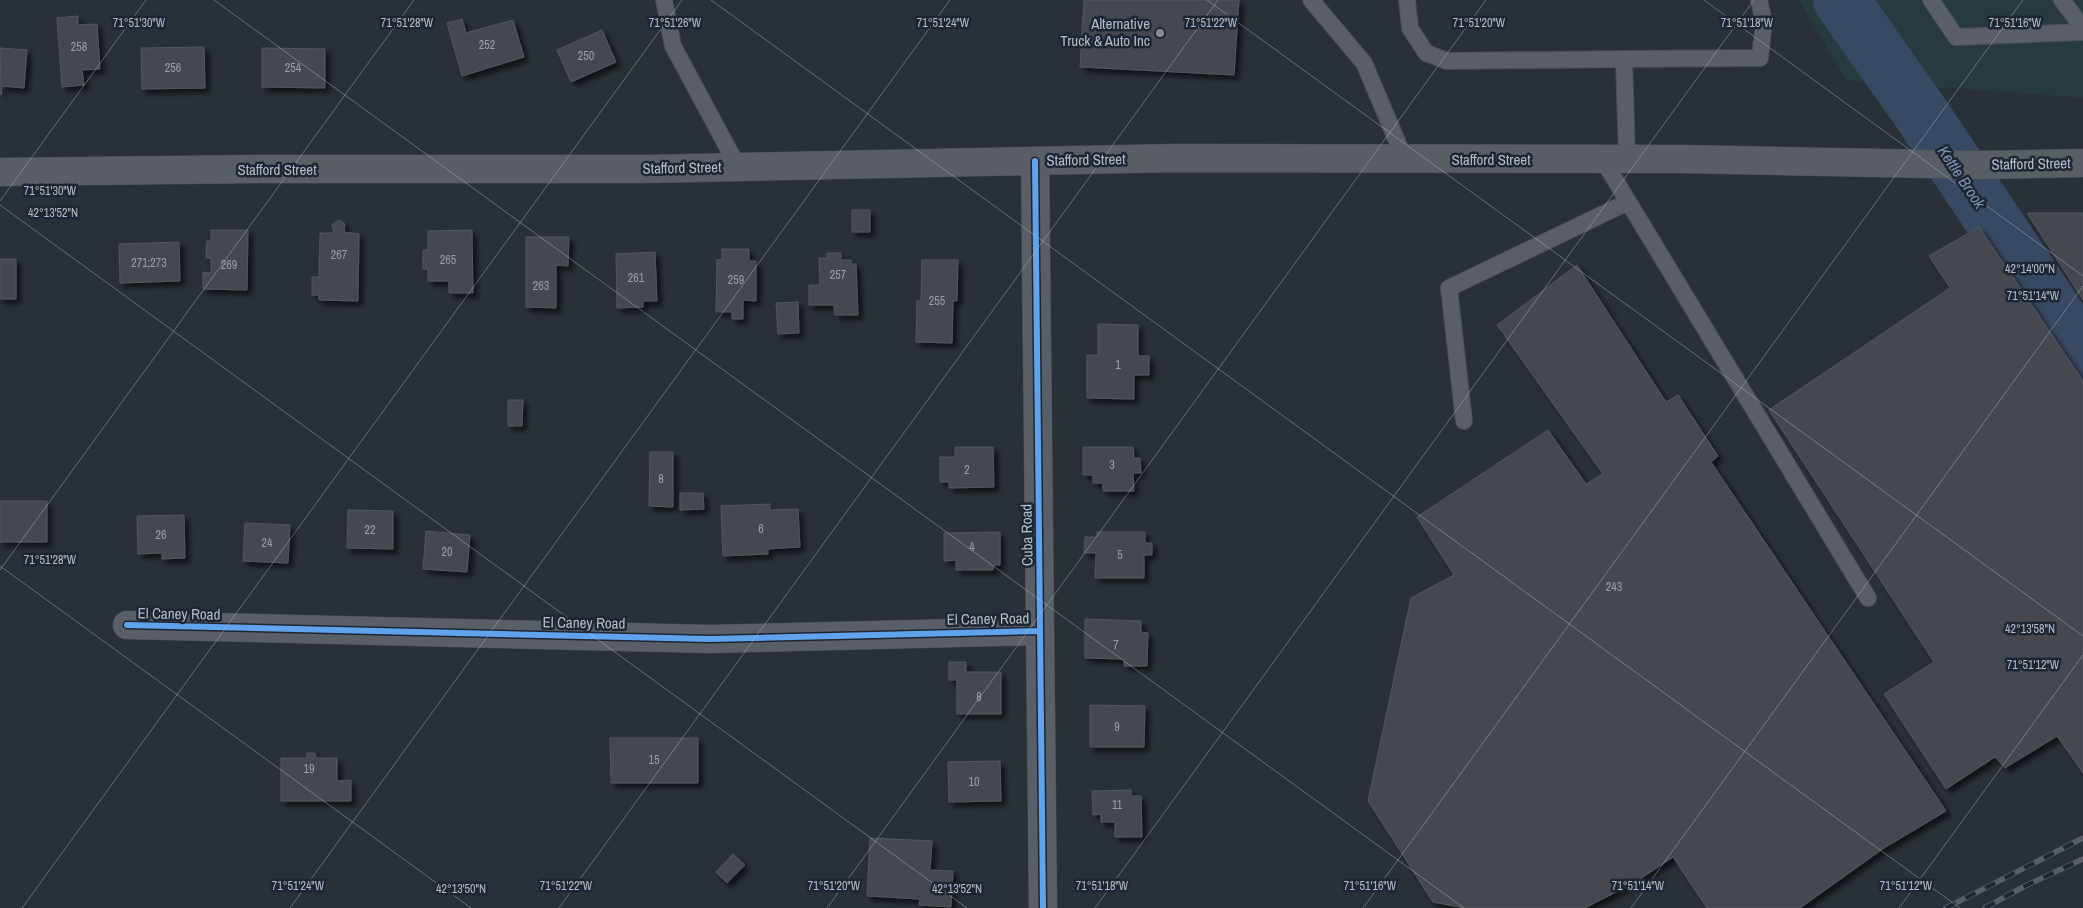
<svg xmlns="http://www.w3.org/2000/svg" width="2083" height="908" font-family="'Archivo Narrow',sans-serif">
	<defs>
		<filter id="shadow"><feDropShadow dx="4.5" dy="4.5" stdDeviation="2.5" flood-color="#0009"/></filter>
	</defs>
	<rect width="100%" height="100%" fill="#2a3038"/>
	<path fill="#273a3e" d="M1799 0H2083V98L1846 80Z"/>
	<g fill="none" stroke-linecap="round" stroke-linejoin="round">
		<path stroke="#384963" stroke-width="56" d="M1841 0 1918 109 2083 354"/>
	</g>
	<path fill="#444950" stroke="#52575f" filter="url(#shadow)" d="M1084 0H1239L1234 75 1080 67Z
		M78 16V25L97 24 100 69 82 70 84 85 62 87 57 18Z
		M462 19 466 33 513 20 524 57 462 76 447 23Z
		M602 30 616 62 571 82 557 50Z
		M204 47 205 88 142 89 141 48Z
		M0 48 27 50 24 88 2 86 1 95Z
		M262 48 325 49V88L262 87Z
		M852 210H870V232H852Z
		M2027 213H2083V300Z
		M339 220 345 224 344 232 359 234 358 301 319 300V295H312V277H319L320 233H334L332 224Z
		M1979 227 2083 381V773L2057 736 2005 768 1995 757 1946 789 1884 694 1934 662 1769 410 1950 288 1929 256Z
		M211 230H248L247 290 203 289V272L211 273V258H206L207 241H211Z
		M472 230 473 293H449V281H428V269H423V250H428V231Z
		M526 237H569L568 266 556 265V308L526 307Z
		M179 242 180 281 120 283 119 244Z
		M722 249H749V261H756V301L743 300V319H732V312H716L717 259 722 260Z
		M655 252 657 301H643V307L617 308 616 254Z
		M827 253H841V260H851V264H856L858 315H835L834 305H809V285H820L819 258H827Z
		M0 259H16V299H0Z
		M922 260H958L957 301H953L952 343 916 342 917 301H921Z
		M1577 265 1666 402 1678 395 1718 456 1711 462 1946 811 1884 848 1800 908H1707L1673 857 1637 881 1585 908H1465L1433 902 1368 801 1411 598 1454 575 1417 517 1548 430 1586 484 1603 474 1497 325Z
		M798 302 799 333 778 334 776 303Z
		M1098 324 1138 325V356H1149V375H1134V399L1087 398V355H1098Z
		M508 400H523L522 426H508Z
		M955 447H993L994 487 949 488V482H940V457H955Z
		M1083 447H1133L1134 458H1140L1141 473H1133L1134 491H1103V483H1093V475H1083Z
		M650 452H673V507L649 506Z
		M680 493H703L704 509 680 510Z
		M0 501H47V542H0Z
		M770 504V510L798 509 800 547 768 549V554L723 556 721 506Z
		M348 510 393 511V549L347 548Z
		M184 515 185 558 162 559V553L138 554 137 516Z
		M245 523 290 525 288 563 243 561Z
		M426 531 470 535 467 572 423 569Z
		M1000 532V565H994L993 570H956V560L944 561V533Z
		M1097 532H1145V543H1152V555H1144V578H1095L1096 553H1084L1085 537H1097Z
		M1085 619 1141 621V632L1148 633 1147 666H1124V659L1085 658Z
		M949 662H966V672H1001V714H957V680H949Z
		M1090 705 1145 706 1144 747H1090Z
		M610 738H698V783H611Z
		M307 753H315L316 758H337V781L351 780V801H281V758H307Z
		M1000 761 1001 801 949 802 948 762Z
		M1131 790V796H1141L1142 837H1115V822H1101V814L1093 815 1092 791Z
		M870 838 932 841 930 870 953 871 951 907 919 905 920 899 867 896Z
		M733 854 745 865 727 883 716 872Z"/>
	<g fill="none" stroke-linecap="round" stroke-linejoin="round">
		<defs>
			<path id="service" d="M664 0 673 46 738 167
				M1311 0 1364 63 1405 160
				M1407 0 1410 28 1426 53 1447 61 1624 59 1627 159
				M1931 0 1956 37 2083 32
				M2062 0 2083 28
				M1624 59 1760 58 1764 22 1759 0
				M1603 160 1868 598
				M1464 421 1449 288 1628 202"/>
			<path id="minor" d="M1035 161 1043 908
				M127 625 710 639 1040 631"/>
			<path id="secondary" d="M0 172 260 169H647L1178 158 1684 159 1981 165 2083 163"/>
		</defs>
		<use href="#service" stroke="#484c53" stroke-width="18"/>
		<use href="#minor" stroke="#484c53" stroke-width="29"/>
		<use href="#secondary" stroke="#484c53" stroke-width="29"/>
		<use href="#service" stroke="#5a5e66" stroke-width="16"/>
		<use href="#minor" stroke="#5a5e66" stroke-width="28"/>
		<use href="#secondary" stroke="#595d64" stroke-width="28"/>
		<defs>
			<path id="rail" d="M1946 908 2083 838
				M1985 908 2023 887 2083 859"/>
		</defs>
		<use href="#rail" stroke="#595d64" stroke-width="5.5"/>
		<use href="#rail" stroke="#1d2633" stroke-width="4" stroke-dasharray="11" stroke-linecap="butt"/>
		<defs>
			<path id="cycleway" d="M1035 161 1043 908
				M127 625 710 639 1040 631"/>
		</defs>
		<use href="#cycleway" stroke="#1d2633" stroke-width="9"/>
		<use href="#cycleway" stroke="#60a3ed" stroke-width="6"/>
	</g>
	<path fill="none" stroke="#b4bcc9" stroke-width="1" stroke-opacity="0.45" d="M214 0 1464 908M711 0 1960 908M1207 0 2083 636M1704 0 2083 276M0 201 146 0M0 205 967 908M0 566 471 908M0 570 414 0M22 908 682 0M290 908 950 0M559 908 1218 0M827 908 1486 0M1095 908 1754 0M1363 908 2023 0M1631 908 2083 286M1899 908 2083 655"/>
	<circle fill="#848b96" stroke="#1d2633" stroke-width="2" cx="1160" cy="33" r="5"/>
	<g text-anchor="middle" stroke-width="5" stroke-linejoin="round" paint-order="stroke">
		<g font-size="12" fill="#989fab">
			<text x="487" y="49">252</text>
			<text x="79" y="51">258</text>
			<text x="586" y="60">250</text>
			<text x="173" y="72">256</text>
			<text x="293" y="72">254</text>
			<text x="339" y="259">267</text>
			<text x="448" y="264">265</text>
			<text x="149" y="267">271;273</text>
			<text x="229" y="269">269</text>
			<text x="838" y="279">257</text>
			<text x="636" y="282">261</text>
			<text x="736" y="284">259</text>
			<text x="541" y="290">263</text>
			<text x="937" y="305">255</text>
			<text x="1118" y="369">1</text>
			<text x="1112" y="469">3</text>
			<text x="967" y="474">2</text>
			<text x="661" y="483">8</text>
			<text x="761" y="533">6</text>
			<text x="370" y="534">22</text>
			<text x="161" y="539">26</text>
			<text x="267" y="547">24</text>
			<text x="972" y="551">4</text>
			<text x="447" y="556">20</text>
			<text x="1120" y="559">5</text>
			<text x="1614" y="591">243</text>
			<text x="1116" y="649">7</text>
			<text x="979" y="701">8</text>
			<text x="1117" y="731">9</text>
			<text x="654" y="764">15</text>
			<text x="309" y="773">19</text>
			<text x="974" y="786">10</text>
			<text x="1117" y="809">11</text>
		</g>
		<g font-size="15" fill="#b4bcc9" stroke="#1d2633" text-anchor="end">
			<text x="1150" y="29">Alternative<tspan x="1150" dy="17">Truck &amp; Auto Inc</tspan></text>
		</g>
		<g font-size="15" fill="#b4bcc9" stroke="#1d2633">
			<text transform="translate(1086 160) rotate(-1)" y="5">Stafford Street</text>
			<text x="1491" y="165">Stafford Street</text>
			<text transform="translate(2031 164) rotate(-1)" y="5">Stafford Street</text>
			<text transform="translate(682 168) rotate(-1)" y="5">Stafford Street</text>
			<text x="277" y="175">Stafford Street</text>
			<text transform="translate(1027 535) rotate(-91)" y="5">Cuba Road</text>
			<text transform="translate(179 614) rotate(1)" y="5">El Caney Road</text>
			<text transform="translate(988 619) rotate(-1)" y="5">El Caney Road</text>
			<text transform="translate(584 623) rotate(1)" y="5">El Caney Road</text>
		</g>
		<g font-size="16" font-style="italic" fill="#7c92b1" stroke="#1d2633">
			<text transform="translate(1962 177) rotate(56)" y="6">Kettle Brook</text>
		</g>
	</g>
	<g font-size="12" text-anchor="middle" fill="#b4bcc9" stroke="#1d2633" stroke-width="5" stroke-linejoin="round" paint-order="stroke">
		<text x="139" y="27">71°51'30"W</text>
		<text x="407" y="27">71°51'28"W</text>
		<text x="675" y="27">71°51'26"W</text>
		<text x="943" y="27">71°51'24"W</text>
		<text x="1211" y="27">71°51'22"W</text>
		<text x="1479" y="27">71°51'20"W</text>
		<text x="1747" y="27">71°51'18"W</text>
		<text x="2015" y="27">71°51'16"W</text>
		<text x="50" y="195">71°51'30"W</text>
		<text x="53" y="217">42°13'52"N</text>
		<text x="2030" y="273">42°14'00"N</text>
		<text x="2033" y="300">71°51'14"W</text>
		<text x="50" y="564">71°51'28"W</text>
		<text x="2030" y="633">42°13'58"N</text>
		<text x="2033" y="669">71°51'12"W</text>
		<text x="298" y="890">71°51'24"W</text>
		<text x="566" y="890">71°51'22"W</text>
		<text x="834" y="890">71°51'20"W</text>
		<text x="1102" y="890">71°51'18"W</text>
		<text x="1370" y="890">71°51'16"W</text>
		<text x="1638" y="890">71°51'14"W</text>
		<text x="1906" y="890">71°51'12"W</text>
		<text x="461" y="893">42°13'50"N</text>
		<text x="957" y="893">42°13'52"N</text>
	</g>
</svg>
